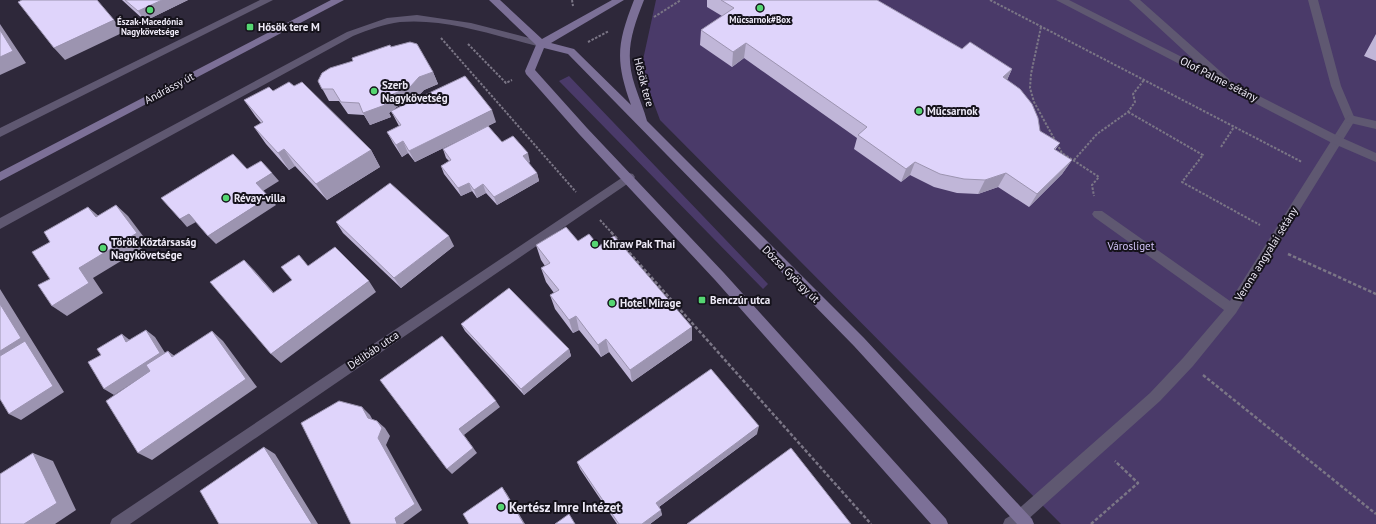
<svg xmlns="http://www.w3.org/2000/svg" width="1376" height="524" font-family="'PT Sans',sans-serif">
	<rect width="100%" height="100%" fill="#2e283a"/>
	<path fill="#4a3a69" d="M656 0H1376V524H1061L660 120 641 69Z
		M569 76 768 284 763 289 559 81Z"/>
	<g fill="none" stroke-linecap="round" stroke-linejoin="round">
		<path stroke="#7b7686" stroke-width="2" stroke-dasharray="2.5 1.5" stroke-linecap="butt" d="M572 0 573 6
			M990 0 1302 162
			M654 17 681 0
			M1041 27 1031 74 1030 88 1034 102 1062 153 1099 177 1092 185 1094 196
			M441 38 576 192
			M588 42 609 31
			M468 44 506 83 512 80
			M1128 112 1203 155 1182 182 1260 225
			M1221 147 1234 127
			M1074 160 1097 134 1128 112 1135 102 1133 94 1144 80
			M600 220 612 233"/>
		<path stroke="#7b7686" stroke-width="2.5" stroke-dasharray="3.5 2" stroke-linecap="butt" d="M611 232 871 524
			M1288 254 1376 294
			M1203 375 1376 514
			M1091 524 1138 483 1115 461"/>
		<path fill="#5f5871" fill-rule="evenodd" d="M260 0H273L0 137V128Z
			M1129 0H1140L1229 79 1230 82 1229 85H1221Z
			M1308 0H1318L1341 86 1355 119 1354 122 1236 313 1193 366 1160 401 1025 522 1021 524 1015 522 1013 517 1015 512 1150 393 1183 358 1224 310 1094 217 1092 214 1094 211H1102L1230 301 1345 119 1331 86Z
			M417 15 471 23 541 41 546 44 541 47C495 36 448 18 400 22 384 24 368 30 353 36L0 229V218L347 32 387 18Z"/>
		<path fill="#5f5871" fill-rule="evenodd" d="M1056 0H1069L1340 137 1376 153V162L1332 143Z
			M1350 115 1376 121V129L1346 122 1345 119Z
			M629 173 633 174 635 177 633 180 130 524H110L112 519Z
			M1020 510 1025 512 1027 517 1023 524H1003L1005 519Z"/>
		<path fill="#7c7097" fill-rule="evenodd" d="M331 0H344L0 181V172Z
			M489 0H500L542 39 612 0H624L551 43 574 49 631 105C615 60 617 44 634 0H644C632 31 624 53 635 86 639 98 644 110 647 121L864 338 1032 519 1034 524H1017L854 346 568 54 544 48 535 70 587 128 724 273 946 519 948 524H931L715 280 579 134 526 74 525 71 536 45Z"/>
	</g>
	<path fill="#c0b6d8" d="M122 0H188L145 21Z
		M707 0H877L962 49 1012 69 1007 80 1040 131 1060 143 1055 150 1072 160 1062 174 1029 207 998 187 978 194 957 193 934 187 910 175 901 182 854 149 857 138 744 58 732 67 700 45 701 30 722 16 707 7Z
		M1376 34V61L1364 56Z
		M391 47 433 72 438 84 424 90 415 99 398 106 389 113 391 117 370 125 364 115 348 114 339 101H329L318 81 353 61Z
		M294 86 371 150 380 167 327 200 295 166 289 170 266 144 254 127 261 123 256 117 244 100 273 91Z
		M391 111 496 122 488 126 502 142 530 162 528 163 537 173 539 181 497 205 486 193 477 198 472 191 461 196 444 174 441 166 449 161 446 158 443 149 472 134 415 162 408 153 402 157 393 143 387 132 399 126Z
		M336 222 454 246 401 288 343 233Z
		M578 241 599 246 692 340 632 382 609 352 601 357 579 330 573 333 555 309 550 295 554 293 546 282 541 268 545 266 541 260 536 245Z
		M461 324 569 349 571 356 524 395 465 331Z
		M757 434 659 507 662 515 650 524H617L580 469 577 462Z"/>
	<path fill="#9c94b0" d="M162 0H188L145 21 138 11Z
		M114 20 124 32 65 60 54 48Z
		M0 24 26 63 0 75Z
		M746 43 744 58 732 67 733 52Z
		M1012 69 1005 84 1003 77Z
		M433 72 438 84 424 90 415 99 398 106 389 113 391 117 370 125 363 113 419 77Z
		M492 110 496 122 415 162 409 151Z
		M403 141 408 153 402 157 396 145Z
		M284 149 295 166 289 170 278 153Z
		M371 150 380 167 327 200 316 184Z
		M528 153 530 162 525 165 523 156Z
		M1072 160 1062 174 1029 207 1037 194Z
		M915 162 910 175 901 182 906 169Z
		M272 173 279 181 263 191 256 183Z
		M537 173 539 181 497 205 494 197Z
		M1006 173 998 187 978 194 985 180Z
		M469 183 472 191 461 196 458 188Z
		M483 184 486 193 477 198 474 190Z
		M269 197 276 205 216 244 208 236Z
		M116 205 128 216 149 244 93 278 103 293 67 316 52 306 79 268Z
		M88 207 101 218 96 217Z
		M189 214 196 222 187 227 180 219Z
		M449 236 454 246 401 288 394 278Z
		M244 260 254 270 283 303 273 293Z
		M369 281 376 292 281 363 271 354Z
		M0 289 64 392 21 420 9 414 0 370Z
		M576 316 579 330 573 333 569 320Z
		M692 327V340L632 382 630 370Z
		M146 330 155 337 169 359 114 395 104 389Z
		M212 331 223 341 257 387 152 460 138 453Z
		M122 334 131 341 126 342Z
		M606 339 609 352 601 357 598 345Z
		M569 349 571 356 524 395 521 389Z
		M168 351 180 360 172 357Z
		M496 401 500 407 464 435 477 453 452 474 447 469 459 429Z
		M362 407 370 415 376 426 368 418Z
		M377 421 385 428 390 436 386 445 422 510 403 524H397L395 518 378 438Z
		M759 426 757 434 656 509V503Z
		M264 447 275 454 318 524H312Z
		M33 453 53 461 76 510 55 524H24Z
		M502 487 507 494 525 524H524Z
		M661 510 662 515 650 524H642Z"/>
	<path fill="#dfd4fb" stroke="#9c94b0" d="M22 0H97L114 20 54 48 18 2Z
		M125 0H162L138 11Z
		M721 0H877L962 49 970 42 1012 69 1003 77 1020 89 1032 104 1038 118 1040 131 1060 143 1054 149 1072 160 1037 194 1006 173 985 180 964 179 940 174 915 162 906 169 858 135 867 127 746 43 733 52 701 30 734 8Z
		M0 30 13 51 0 57Z
		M410 42 417 44 433 72 419 77 410 87 393 94 383 101 385 105 363 113 359 103 341 102 333 89H322L318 81 322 73 330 68 353 61 352 58 390 45 391 47Z
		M465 76 492 110 409 151 403 141 396 145 387 132 401 125 391 111Z
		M289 82 294 86 302 82 371 150 316 184 284 149 278 153 254 127 263 122 244 100 269 87 273 91Z
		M488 126 502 142 513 136 528 153 523 156 537 173 494 197 483 184 474 190 469 183 458 188 441 166 451 160 443 149Z
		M233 154 247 169 261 161 272 173 256 183 269 197 208 236 189 214 180 219 161 198Z
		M390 183 449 236 394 278 336 222Z
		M116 205 137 233 79 268 89 283 52 306 38 285 50 279 32 252 50 242 44 232 88 207 96 217Z
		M566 227 578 241 589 234 599 246 614 236 692 327 630 370 606 339 598 345 576 316 569 320 550 295 559 290 541 268 550 263 536 245Z
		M335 247 369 281 271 354 210 282 244 260 273 293 292 280 281 267 299 255 308 266Z
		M509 288 569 349 521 389 461 324Z
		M0 304 21 338 0 351Z
		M146 330 160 353 104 389 88 362 101 355 97 349 122 334 126 342Z
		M212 331 246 379 138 453 106 401 150 371 146 365 168 351 172 357Z
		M442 336 496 401 459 429 473 448 447 469 380 380Z
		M25 341 53 386 9 414 0 399V356Z
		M711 369 759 426 656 503 661 510 642 524H619L577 462Z
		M339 401 362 407 368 418 377 421 382 428 378 438 415 504 395 518 397 524H351L301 423Z
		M264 447 312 524H219L200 491Z
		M791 448 851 524H687Z
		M33 453 57 503 24 524H0V474Z
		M502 487 524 524H469L463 514Z
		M569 514 575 524H555Z"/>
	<g fill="#55d672" stroke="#15121b" stroke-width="1.5">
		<circle cx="760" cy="8" r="4"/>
		<circle cx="150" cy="10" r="4"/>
		<rect x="246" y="23" width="8" height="8" rx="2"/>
		<circle cx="374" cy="91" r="4"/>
		<circle cx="919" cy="111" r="4"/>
		<circle cx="226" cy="198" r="4"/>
		<circle cx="595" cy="244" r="4"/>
		<circle cx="103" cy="248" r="4"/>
		<rect x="698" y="296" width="8" height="8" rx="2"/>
		<circle cx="612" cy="303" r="4"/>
		<circle cx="501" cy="507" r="4"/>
	</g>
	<g text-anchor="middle" stroke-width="4" stroke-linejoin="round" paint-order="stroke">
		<g font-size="9" font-weight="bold" fill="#eeeaf7" stroke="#15121b">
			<text x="760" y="23">Műcsarnok#Box</text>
			<text x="150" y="25">Észak-Macedónia<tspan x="150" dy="10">Nagykövetsége</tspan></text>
		</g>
		<g font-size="11" font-weight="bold" fill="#eeeaf7" stroke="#15121b" text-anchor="start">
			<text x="258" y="31">Hősök tere M</text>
			<text x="382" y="89">Szerb<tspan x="382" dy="13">Nagykövetség</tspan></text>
			<text x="927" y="115">Műcsarnok</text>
			<text x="234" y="202">Révay-villa</text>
			<text x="111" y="246">Török Köztársaság<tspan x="111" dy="13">Nagykövetsége</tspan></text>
			<text x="603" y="248">Khraw Pak Thai</text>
			<text x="710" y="304">Benczúr utca</text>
			<text x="620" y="307">Hotel Mirage</text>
		</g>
		<g font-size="11" fill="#eeeaf7" stroke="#15121b">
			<text transform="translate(1219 79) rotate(27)" y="4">Olof Palme sétány</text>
			<text transform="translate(644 82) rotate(75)" y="4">Hősök tere</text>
			<text transform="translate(169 88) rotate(-28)" y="4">Andrássy út</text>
			<text transform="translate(1266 254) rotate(-58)" y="4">Verona angyalai sétány</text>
			<text transform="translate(791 274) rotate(45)" y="4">Dózsa György út</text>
			<text transform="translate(373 350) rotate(-34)" y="4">Délibáb utca</text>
		</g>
		<g font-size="11" fill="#d1c2f5" stroke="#15121b">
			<text x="1131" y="250">Városliget</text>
		</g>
		<g font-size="13" font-weight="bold" fill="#eeeaf7" stroke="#15121b" text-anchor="start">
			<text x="509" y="512">Kertész Imre Intézet</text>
		</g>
	</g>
</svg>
